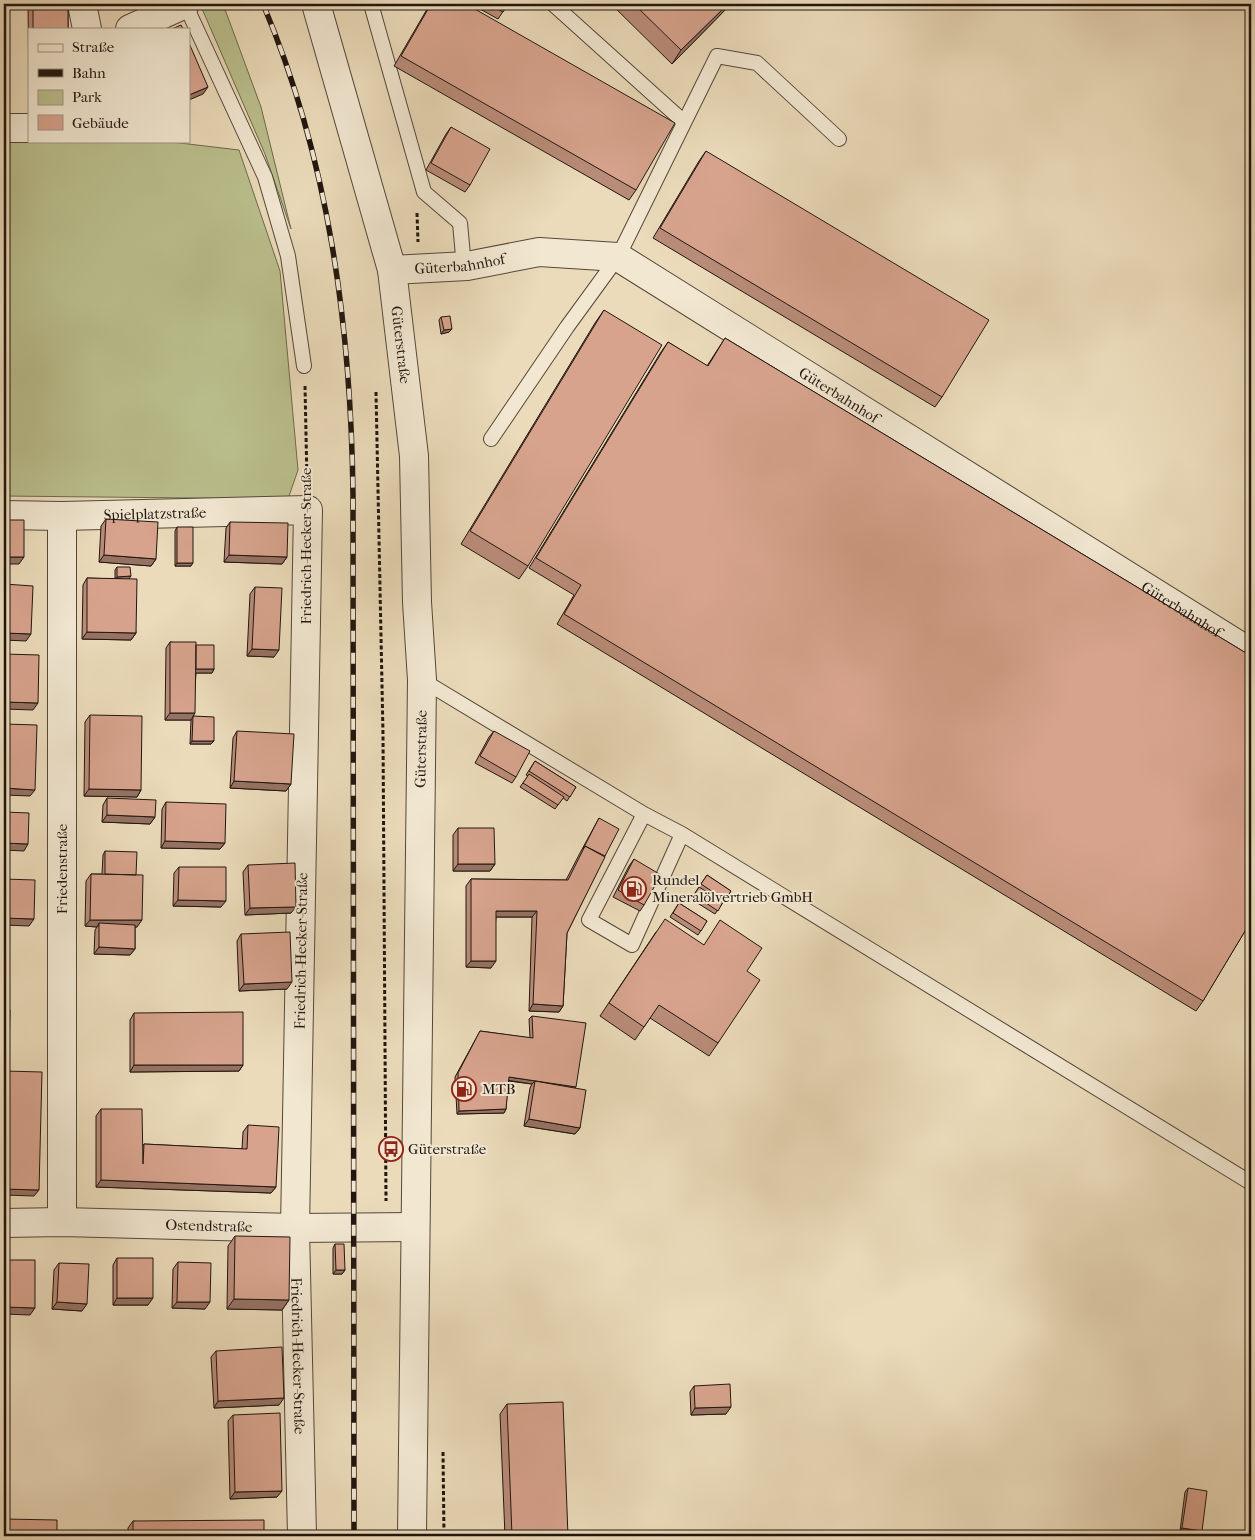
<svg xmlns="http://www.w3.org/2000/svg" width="1255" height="1540" font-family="'IM FELL French Canon',serif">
	<rect width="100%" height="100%" fill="#ebdbba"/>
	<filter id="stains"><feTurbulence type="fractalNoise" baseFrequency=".004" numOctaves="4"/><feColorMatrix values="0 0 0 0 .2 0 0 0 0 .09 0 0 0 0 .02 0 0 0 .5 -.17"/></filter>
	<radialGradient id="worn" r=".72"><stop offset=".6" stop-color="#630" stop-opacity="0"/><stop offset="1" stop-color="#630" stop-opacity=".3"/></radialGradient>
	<path fill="#babf8d" stroke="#6e6a4e" d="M200 4H223L261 107 291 229 265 154Z
		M4 140 163 141 239 150 280 271 298 470 288 499 4 496Z"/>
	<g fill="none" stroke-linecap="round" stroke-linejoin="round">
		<defs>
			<path id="service" d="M185 4 265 177 288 256 304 366
				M371 4 424 192 460 223 463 256 467 266
				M553 4 684 122
				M491 439 567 327 618 257 717 56 757 63 839 139
				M422 680 644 814 682 834 1251 1183
				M644 814 589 920 632 945 682 834"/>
			<g id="minor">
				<path d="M82 4 87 29"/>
				<path id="s1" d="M316 4 392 270 414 456 417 602 422 680 412 1536"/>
				<path d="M130 29 185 4"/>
				<path d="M4 128H29"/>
				<path id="s2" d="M392 270 467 266 539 252 618 257 1251 653"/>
				<path id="s3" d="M4 515 62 516 308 510 295 1228 302 1536"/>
				<path d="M62 516V1222"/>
				<path id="s4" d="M4 1223 62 1222 295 1228 415 1227"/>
			</g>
		</defs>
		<use href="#service" stroke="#54473a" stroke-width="16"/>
		<use href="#minor" stroke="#54473a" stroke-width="30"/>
		<path stroke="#211610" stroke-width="3" stroke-dasharray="4 2.5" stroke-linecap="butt" d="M417 213 418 242
			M305 386 307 482
			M376 392 383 734 386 1201
			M443 1452 444 1536"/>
		<use href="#service" stroke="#f2e8d2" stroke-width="14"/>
		<use href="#minor" stroke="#f2e8d2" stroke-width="28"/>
		<defs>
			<path id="rail" d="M263 4C329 160 351 327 353 495L354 1536"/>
		</defs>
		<use href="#rail" stroke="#211610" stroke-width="5.5"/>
		<use href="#rail" stroke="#f2e8d2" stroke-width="4" stroke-dasharray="11" stroke-linecap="butt"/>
	</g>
	<path fill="#b98c79" stroke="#211610" d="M28 4H68V29H29V98Z
		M430 4H466L636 190 629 200 394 66Z
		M471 4H508L498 19Z
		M611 4H730L728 7 672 64Z
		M451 127 470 185 465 192 426 170 446 134Z
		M706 151 942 397 935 407 653 238 699 161Z
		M604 310 528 566 519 579 461 544 595 323Z
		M441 317 452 329 449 332 441 334 439 320Z
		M725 338 1251 656V935L1245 931 1203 1001 1196 1011 557 624 574 595 529 568 661 352 668 342 707 366Z
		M106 519 156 559 151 566 99 562 101 526Z
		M230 522 287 557 282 564 224 562 226 528Z
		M177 527 191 566H175V531Z
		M117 567 129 579 136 633 131 640 82 639 83 585 87 578 115 579V570Z
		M255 587 274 657 247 656 250 594Z
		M170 642 196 645 214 669 212 673H196L193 716 214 741 211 744H190L191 720H165L166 648Z
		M90 715 141 790 137 797 84 796 85 722Z
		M237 731 291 784 286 791 230 788 233 738Z
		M494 731 516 777 512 783 475 763 489 737Z
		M535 761 576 787 567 801 563 798 555 809 520 787 528 776 526 775Z
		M107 798 155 817 150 824 102 822 103 805Z
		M166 802 225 843 220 849 161 848 162 809Z
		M599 818 605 856 567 933 563 1006 559 1012 529 1011 532 917H496L491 968 466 967V886L471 879 566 880 580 853Z
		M458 828 495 864 490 871H453V835Z
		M105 851 136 875 137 927H135V949L130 955 94 954 95 930 97 927 85 926 86 881 91 874H102L103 855Z
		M634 859 644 905 640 911 613 897 629 866Z
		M248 865 291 913 245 915 243 872Z
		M179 867 221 907 173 906 174 873Z
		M707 875 731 891 715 914 691 899Z
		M679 903 707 921 698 935 670 917Z
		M656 932 703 945 747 971 718 1043 709 1056 650 1018 635 1040 600 1016Z
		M241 934 287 989 239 991 237 941Z
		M134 1013 243 1065 239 1071 130 1072V1020Z
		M532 1016 575 1088 580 1128 575 1134 524 1126 530 1088 532 1084 508 1081 506 1109 504 1113 457 1114 455 1077 480 1031 530 1038 529 1019Z
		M101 1109 143 1146 144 1144 242 1149 243 1132 248 1125 276 1187 271 1193 96 1187V1116Z
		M235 1236 289 1300 282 1310 227 1309 228 1246Z
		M335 1244 345 1270 342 1274H333V1248Z
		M117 1258 148 1305H113V1265Z
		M178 1262 205 1309 172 1308 173 1269Z
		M59 1263 82 1311 52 1309 54 1270Z
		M216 1351 279 1405 214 1408 211 1357Z
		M694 1386 726 1414 691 1415 690 1392Z
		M507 1404 568 1536H505L500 1414Z
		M233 1415 277 1497 230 1499 228 1421Z
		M1188 1488 1199 1534 1180 1531 1185 1492Z
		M133 1521 264 1536H128V1528Z"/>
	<path fill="#967263" stroke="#211610" d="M728 4H730L728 7 672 64 681 50Z
		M208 87 203 94 189 100V95Z
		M452 329 449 332 441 334 444 330Z
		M104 555 156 559 151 566 99 562Z
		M229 555 287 557 282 564 224 562Z
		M4 557H24L19 564H4Z
		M177 563H193L191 566H175Z
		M131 576 128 580H115L117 577Z
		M87 632 136 633 131 640 82 639Z
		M4 633 31 634 26 641 4 640Z
		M252 649 279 650 274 657 247 656Z
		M193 669H214L212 673H191Z
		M4 702 38 703 33 710 4 709Z
		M170 713H195L191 720H165Z
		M192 741H214L211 744H190Z
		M234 781 291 784 286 791 230 788Z
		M4 788 35 790 30 796 4 795Z
		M89 789 141 790 137 797 84 796Z
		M107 815 155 817 150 824 102 822Z
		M165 841 225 843 220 849 161 848Z
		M4 843 28 844 24 851 4 850Z
		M458 864H495L490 871H453Z
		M178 900 226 901 221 907 173 906Z
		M296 907 291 913 245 915 250 908Z
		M496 911H537L532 917H492Z
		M4 918 34 919 29 926 4 925Z
		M90 920H142L137 927H99V923L97 927 85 926Z
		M99 947 135 949 130 955 94 954Z
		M471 961H496L491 968 466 967Z
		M292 982 287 989 239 991 244 984Z
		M533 1004 563 1006 559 1012 529 1011Z
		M4 1052H9L4 1059Z
		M134 1065H243L239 1071 130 1072Z
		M509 1077 576 1087 573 1090 535 1081 532 1084 506 1080Z
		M506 1109 504 1113 457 1114 459 1111Z
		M529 1119 580 1128 575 1134 524 1126Z
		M101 1180 276 1187 271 1193 96 1187Z
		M4 1189 39 1190 34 1196 4 1195Z
		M336 1270H345L342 1274H333Z
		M117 1298H153L148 1305H113Z
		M234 1299 289 1300 282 1310 227 1309Z
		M57 1302 87 1304 82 1311 52 1309Z
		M177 1302H210L205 1309 172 1308Z
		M4 1307 35 1308 30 1315 4 1314Z
		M284 1398 279 1405 214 1408 218 1401Z
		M731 1407 726 1414 691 1415 695 1408Z
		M282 1491 277 1497 230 1499 235 1492Z
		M1182 1528 1202 1531 1199 1534 1180 1531Z"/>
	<path fill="#d7a38d" stroke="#211610" d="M33 4H68V29H33Z
		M431 4H466L675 123 636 190 401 56Z
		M488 4H508L503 12Z
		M634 4H728L681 50Z
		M181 25 183 29H172Z
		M189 43 208 87 189 95Z
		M451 127 490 149 470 185 431 163Z
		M706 151 989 320 942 397 660 228Z
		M604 310 662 345 528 566 470 531Z
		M450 316 452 329 444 330 441 317Z
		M725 338 1251 656V921L1203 1001 564 614 581 585 536 558 668 342 708 366Z
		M106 519 158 522 156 559 104 555Z
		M4 520H24V557H4Z
		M230 522 288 523 287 557 229 555Z
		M177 527H193V563H177Z
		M117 567H130L131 576 117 577Z
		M87 578 137 579 136 633 87 632Z
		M4 584 33 586 31 634 4 633Z
		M255 587 282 588 279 650 252 649Z
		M170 642H196L195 713H170Z
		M196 645H214V669H196Z
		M4 654 39 655 38 703 4 702Z
		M90 715 142 716 141 790 89 789Z
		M193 716 214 717V741H192Z
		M4 724 37 725 35 790 4 788Z
		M237 731 294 734 291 784 234 781Z
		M494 731 530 751 516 777 480 756Z
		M535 761 576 787 570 797 529 771Z
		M529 774 564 797 558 805 523 783Z
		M107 798 156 800 155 817 107 815Z
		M166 802 226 804 225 843 165 841Z
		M4 812 29 813 28 844 4 843Z
		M599 818 619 829 605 856 585 846 583 849Z
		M458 828H494L495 864H458Z
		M585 846 605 857 567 933 563 1006 533 1004 537 911H496V961H471V879L568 880Z
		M105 851 137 852 136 875 105 874Z
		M634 859 661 875 644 905 618 890Z
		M295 863 296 907 250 908 248 865Z
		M179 867H226V901L178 900Z
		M91 874 143 875 142 920H90Z
		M707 875 731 891 725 900 701 884Z
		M4 879 35 880 34 919 4 918Z
		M699 887 723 902 718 911 694 895Z
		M679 903 707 921 701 931 673 913Z
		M665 919 704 945 720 920 762 948 747 971 760 980 718 1043 659 1005 644 1027 609 1003Z
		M99 923 135 925V949L99 947Z
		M290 932 292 982 244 984 241 934Z
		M4 969H7L6 994H4Z
		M4 1010H10L9 1052H4Z
		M243 1012V1065H134V1013Z
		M532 1016 586 1023 576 1087 509 1077 506 1109 459 1111 458 1073 480 1031 533 1038Z
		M4 1071 42 1072 39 1190 4 1189Z
		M535 1081 586 1090 580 1128 529 1119Z
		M101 1109H142L143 1164 144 1144 247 1149 248 1125 279 1127 276 1187 101 1180Z
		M235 1236 290 1237 289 1300 234 1299Z
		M335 1244H344L345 1270H336Z
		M117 1258H153V1298H117Z
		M4 1260H35V1308L4 1307Z
		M178 1262 211 1263 210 1302H177Z
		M59 1263 89 1264 87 1304 57 1302Z
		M282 1347 284 1398 218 1401 216 1351Z
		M4 1361 5 1405H4Z
		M730 1384 731 1407 695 1408 694 1386Z
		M563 1402 568 1536H512L507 1404Z
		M280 1413 282 1491 235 1492 233 1415Z
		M1188 1488 1207 1491 1202 1531 1182 1528Z
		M4 1519 57 1520V1536H4Z
		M264 1520V1536H133V1521Z"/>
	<defs>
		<symbol id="fuel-ring" viewBox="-11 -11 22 22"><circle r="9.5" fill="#f2e8d2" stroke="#8f2418" stroke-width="1.5"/><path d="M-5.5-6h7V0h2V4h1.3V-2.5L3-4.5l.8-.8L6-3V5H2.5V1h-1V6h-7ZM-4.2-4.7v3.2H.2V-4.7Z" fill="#8f2418"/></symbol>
		<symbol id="bus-ring" viewBox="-11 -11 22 22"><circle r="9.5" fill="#f2e8d2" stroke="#8f2418" stroke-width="1.5"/><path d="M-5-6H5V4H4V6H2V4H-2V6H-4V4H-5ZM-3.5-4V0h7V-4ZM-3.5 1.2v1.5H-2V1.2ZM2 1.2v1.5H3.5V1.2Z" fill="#8f2418"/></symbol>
	</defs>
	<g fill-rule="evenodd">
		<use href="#fuel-ring" x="620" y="875" width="28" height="28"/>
		<use href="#fuel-ring" x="450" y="1075" width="28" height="28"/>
		<use href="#bus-ring" x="377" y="1135" width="28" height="28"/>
	</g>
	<g text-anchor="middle" stroke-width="4" stroke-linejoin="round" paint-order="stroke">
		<g font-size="15" fill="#211610" stroke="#f2e8d2">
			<text dy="5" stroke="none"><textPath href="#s2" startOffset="68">Güterbahnhof</textPath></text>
			<text dy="5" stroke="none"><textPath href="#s1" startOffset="352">Güterstraße</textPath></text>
			<text dy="5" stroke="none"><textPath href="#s2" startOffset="488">Güterbahnhof</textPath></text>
			<text dy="5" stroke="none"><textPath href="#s3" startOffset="151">Spielplatzstraße</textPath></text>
			<text transform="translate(306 546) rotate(-90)" y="5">Friedrich-Hecker-Straße</text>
			<text dy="5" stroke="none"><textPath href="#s2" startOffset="892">Güterbahnhof</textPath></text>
			<text transform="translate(421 749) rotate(-89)" y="5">Güterstraße</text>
			<text transform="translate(62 869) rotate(-90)" y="5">Friedenstraße</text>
			<text transform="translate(301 951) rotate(-89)" y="5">Friedrich-Hecker-Straße</text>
			<text dy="5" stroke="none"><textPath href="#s4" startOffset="205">Ostendstraße</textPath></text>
			<text dy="5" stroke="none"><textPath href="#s3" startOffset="1150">Friedrich-Hecker-Straße</textPath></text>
		</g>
		<g font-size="15" fill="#211610" stroke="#f2e8d2" text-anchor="start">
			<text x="652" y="885">Rundel<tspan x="652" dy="17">Mineralölvertrieb GmbH</tspan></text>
			<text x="482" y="1094">MTB</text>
			<text x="408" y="1154">Güterstraße</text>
		</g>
	</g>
	<rect width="1255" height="1540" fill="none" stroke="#ebdbba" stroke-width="20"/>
	<rect x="5" y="5" width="1245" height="1530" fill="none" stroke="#211610" stroke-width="2.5"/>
	<rect x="10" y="10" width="1235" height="1520" fill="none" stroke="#211610"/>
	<rect x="28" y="28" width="162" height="115" fill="#f2e8d2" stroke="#9e9484"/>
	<rect x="38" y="44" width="25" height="8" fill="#f2e8d2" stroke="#9e9484"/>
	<text x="72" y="52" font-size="15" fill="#211610">Straße</text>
	<rect x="38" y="69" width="25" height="8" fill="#211610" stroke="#9e9484"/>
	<text x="72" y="78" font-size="15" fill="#211610">Bahn</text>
	<rect x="38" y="90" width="25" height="15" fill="#babf8d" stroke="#9e9484"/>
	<text x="72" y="102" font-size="15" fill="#211610">Park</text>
	<rect x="38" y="115" width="25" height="15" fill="#d7a38d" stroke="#9e9484"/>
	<text x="72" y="128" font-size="15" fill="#211610">Gebäude</text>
	<rect width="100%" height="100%" filter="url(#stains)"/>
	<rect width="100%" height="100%" fill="url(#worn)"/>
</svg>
